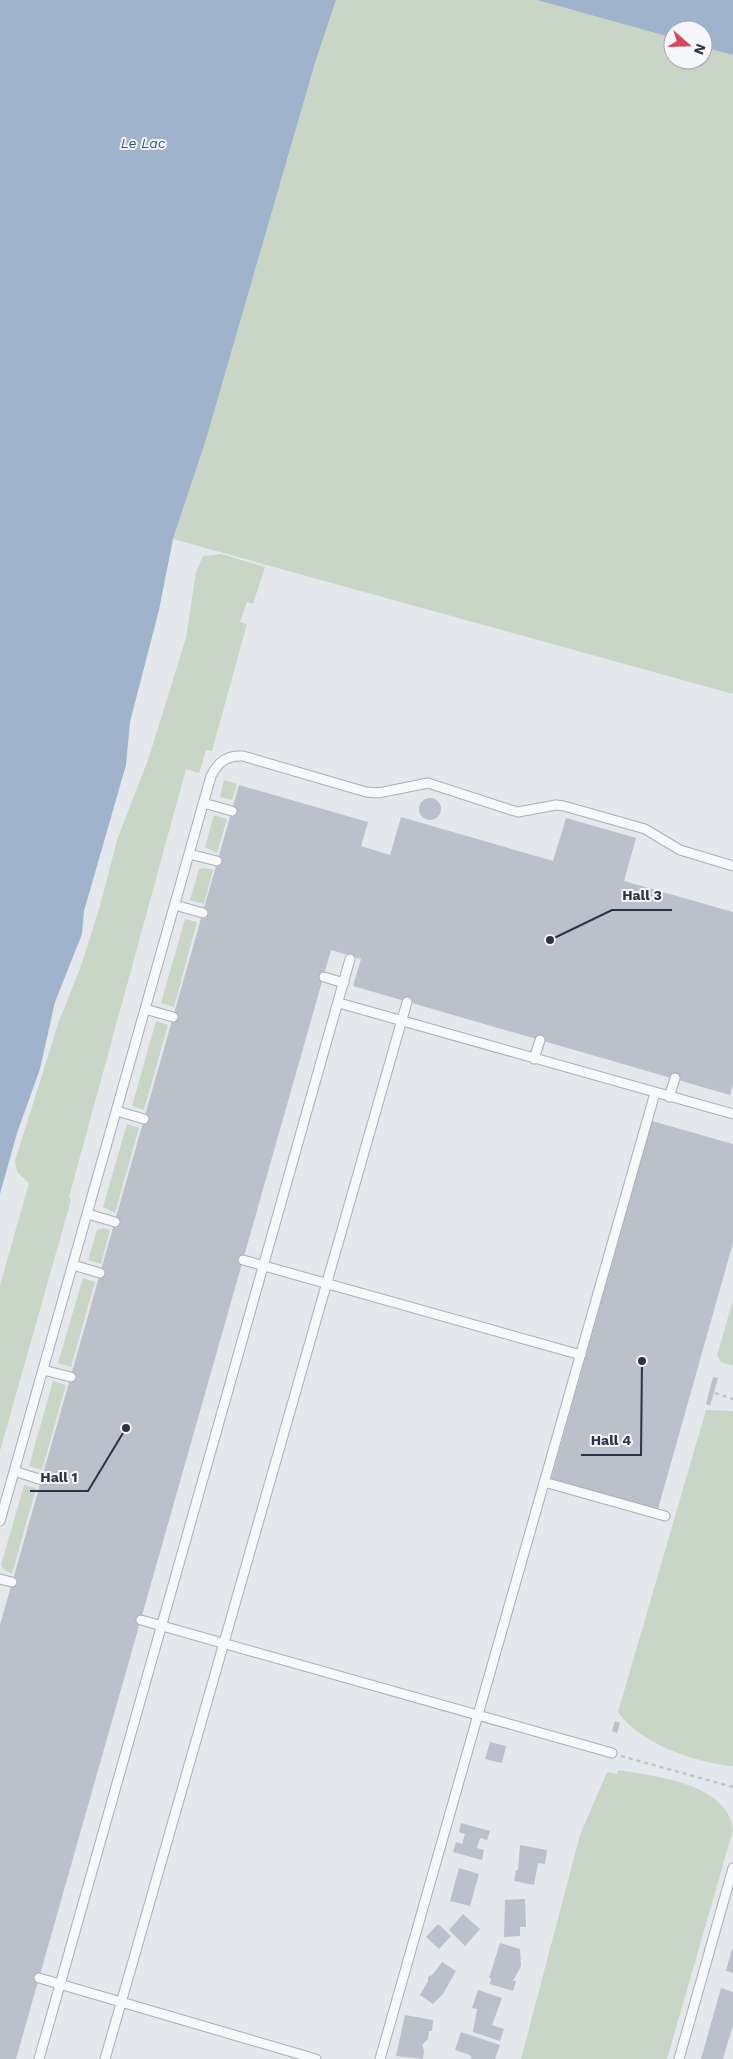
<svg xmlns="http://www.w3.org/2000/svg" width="733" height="2059" font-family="'Work Sans',sans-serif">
	<rect width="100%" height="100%" fill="#e4e7ec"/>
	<path fill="#c9d6c5" d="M336 0H537L673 38V60H703V47L733 55V694L173 539 205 443 315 63Z
		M221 554 265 567 253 604 247 602 240 622 247 624 212 751 206 750 199 773 186 769 69 1197 71 1200 0 1451V1285L29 1183 17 1172 15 1161 59 1021 81 966 100 906 117 840 148 760 186 638 196 572 203 556Z
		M224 780 237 784 232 800 220 797Z
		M214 815 227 819 217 853 205 847Z
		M205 868 213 870 204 904 190 900 199 869Z
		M185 919 197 922 174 1007 161 1003Z
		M156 1021 168 1025 144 1110 132 1106Z
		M127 1124 139 1128 115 1213 103 1207Z
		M104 1228 110 1230 101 1264 88 1260 97 1230Z
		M83 1278 95 1282 71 1367 58 1363Z
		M733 1300V1366L721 1362 717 1355Z
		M53 1381 66 1385 42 1470 29 1466Z
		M706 1410 733 1411V1766H730C692 1761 641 1744 618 1712Z
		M24 1485 36 1488 12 1574 3 1569 1 1565Z
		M618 1770C654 1776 728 1783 733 1830L667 2059H521L580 1835 607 1772 617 1774Z"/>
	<path fill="#9fb4cc" d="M0 0H336L315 63 205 443 173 539 159 610 130 722 126 765 84 911 82 934 55 1002 40 1069 17 1133 0 1194Z
		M537 0H733V55L703 47V30H673V38Z"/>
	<path fill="#bbc0ca" d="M239 785 368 822 361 846 390 855 401 817 553 861 566 818 636 838 624 881 733 912V1084L730 1095 353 986 361 959 331 950 16 2059H0V1625Z
		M419 809a11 11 0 1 1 22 0a11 11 0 1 1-22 0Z
		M652 1121 733 1144V1243L658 1509 551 1479Z
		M713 1377 718 1378 710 1406 706 1404Z
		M615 1721 620 1723 617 1733 612 1731Z
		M490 1742 506 1746 502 1763 485 1759Z
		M461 1823 490 1831 487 1840 480 1838 477 1848 484 1850 482 1860 453 1852 456 1842 462 1844 465 1834 459 1832Z
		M520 1845 547 1850 545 1864 538 1863 534 1885 514 1881 516 1870H518Z
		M459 1868 479 1874 470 1906 450 1901Z
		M525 1899 526 1927H520V1936L504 1937 505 1900Z
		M463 1914 480 1929 465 1946 449 1930Z
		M438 1924 451 1936 439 1949 426 1937Z
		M500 1943 520 1949 521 1966 513 1981H516L513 1991 490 1984 491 1978H489Z
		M732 1949H733V1973L726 1971Z
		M442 1962 456 1971 443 1994 433 2004 420 1995 428 1981V1977L433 1974Z
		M721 1988 733 1992V2025L723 2059H701Z
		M478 1990 502 1998 492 2025 504 2029 500 2041 473 2032 477 2009 472 2008Z
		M405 2015 433 2020 432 2031H429L428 2039 422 2045 424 2050 423 2059 396 2056Z
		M461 2032 500 2045 495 2059H472L470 2055 455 2050Z"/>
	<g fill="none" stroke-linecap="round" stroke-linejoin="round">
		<defs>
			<path id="lane" d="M203 803 232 811
				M189 854 217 861
				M175 905 203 913
				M324 977 344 983
				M339 1003 733 1114
				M145 1009 173 1017
				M534 1059 540 1040
				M669 1097 675 1078
				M117 1111 144 1119
				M88 1214 115 1222
				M243 1260 581 1355
				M73 1265 100 1273
				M43 1370 71 1377
				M14 1471 42 1480
				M544 1482 665 1516
				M0 1521 211 776C218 762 227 755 243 756L366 792 378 793 428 783 511 810 518 812 556 805 564 806 645 829 680 850 733 866
				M0 1579 12 1582
				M141 1620 612 1753
				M39 1978 316 2059
				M39 2059 350 959
				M105 2059 407 1002
				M380 2059 655 1093
				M679 2059 733 1868"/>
		</defs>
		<use href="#lane" stroke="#a9aeb7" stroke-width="11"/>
		<path stroke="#c2c5cb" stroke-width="2.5" stroke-dasharray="4 4" stroke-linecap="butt" d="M715 1393 733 1399
			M621 1756 733 1787"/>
		<use href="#lane" stroke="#f7f8fa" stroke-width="9"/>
	</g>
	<g text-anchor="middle" stroke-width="4" stroke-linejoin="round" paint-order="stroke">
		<g font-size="14" font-style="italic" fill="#34527a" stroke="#f4f6f9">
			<text x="143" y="148">Le Lac</text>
		</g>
	</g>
	<path fill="none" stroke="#2b3445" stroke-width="2" d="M550 940L612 910H672M642 1361L641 1455H581M126 1428L88 1491H30"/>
	<g fill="#2b3445" stroke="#f4f6f9" stroke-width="2">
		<circle cx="550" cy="940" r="5"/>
		<circle cx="642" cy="1361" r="5"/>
		<circle cx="126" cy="1428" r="5"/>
	</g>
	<g font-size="14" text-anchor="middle" font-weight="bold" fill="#2b3445" stroke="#f4f6f9" stroke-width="4" stroke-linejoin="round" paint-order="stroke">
		<text x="642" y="900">Hall 3</text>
		<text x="611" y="1445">Hall 4</text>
		<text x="59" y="1482">Hall 1</text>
	</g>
	<g transform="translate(688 45) rotate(110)"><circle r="24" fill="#f4f6f9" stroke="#a4a8b1"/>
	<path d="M0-4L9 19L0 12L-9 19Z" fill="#d1495b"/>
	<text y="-8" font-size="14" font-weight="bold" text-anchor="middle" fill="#2b3445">N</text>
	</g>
</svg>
